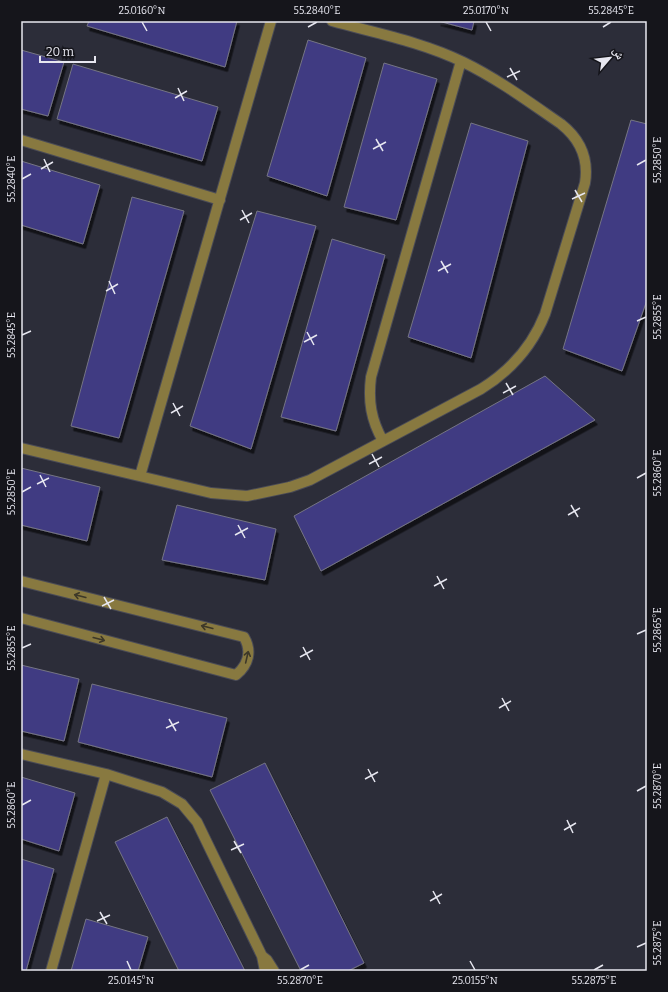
<svg xmlns="http://www.w3.org/2000/svg" width="668" height="992" font-family="Bitter,'Noto Naskh Arabic',serif">
	<defs>
		<filter id="shadow"><feDropShadow dx="2.5" dy="4.5" stdDeviation="0" flood-color="#0009"/></filter>
	</defs>
	<rect width="100%" height="100%" fill="#2c2d39"/>
	<path fill="#403a82" stroke="#757584" filter="url(#shadow)" d="M89 21H237L225 67 87 26Z
		M438 21H474L472 30Z
		M308 40 366 58 327 196 267 176Z
		M21 50 64 62 48 116 21 109Z
		M384 63 437 79 396 220 344 207Z
		M73 64 218 107 202 161 57 119Z
		M631 120 647 124V300L622 371 563 349Z
		M471 123 528 141 471 358 408 337Z
		M21 161 100 185 83 244 21 225Z
		M132 197 184 211 119 438 71 426Z
		M257 211 316 226 251 449 190 426Z
		M332 239 385 255 336 431 281 417Z
		M545 376 595 420 321 571 294 516Z
		M21 468 100 487 87 541 21 525Z
		M177 505 276 529 265 580 162 560Z
		M21 665 79 679 64 741 21 731Z
		M92 684 227 718 212 777 78 742Z
		M265 763 364 963 348 971H301L210 790Z
		M21 777 75 793 59 851 21 839Z
		M167 817 245 971H179L115 842Z
		M21 859 54 869 26 971H21Z
		M86 919 148 937 138 971H71Z"/>
	<g fill="none" stroke-linecap="round" stroke-linejoin="round">
		<defs>
			<path id="minor" d="M21 140 220 200
				M383 441C371 420 368 401 371 377L461 61
				M21 448 211 493 247 496 290 487 310 480 481 389C510 371 532 347 545 314L585 183C589 158 580 139 561 124 529 102 498 79 463 62 422 42 375 33 332 21
				M140 476 271 21
				M21 581 244 637C252 651 249 664 236 675L21 618
				M21 754 106 774 162 792 182 804 197 822 262 956 265 971
				M262 956 267 960 274 971
				M51 971 106 774"/>
		</defs>
		<use href="#minor" stroke="#4a4b56" stroke-width="12"/>
		<use href="#minor" stroke="#887940" stroke-width="10"/>
	</g>
	<defs><path id="oneway-shaft" d="M-6 0H5M1.5-3L5.5 0L1.5 3" fill="none" stroke-width="1.6" stroke-linecap="round" stroke-linejoin="round"/></defs>
	<g stroke="#3d3828">
		<use href="#oneway-shaft" transform="translate(80 596) rotate(-166)"/>
		<use href="#oneway-shaft" transform="translate(207 627) rotate(-166)"/>
		<use href="#oneway-shaft" transform="translate(99 639) rotate(15)"/>
		<use href="#oneway-shaft" transform="translate(247 657) rotate(-77)"/>
	</g>
	<path fill="none" stroke="#e7e7f0" stroke-width="1.5" d="M142 22 147 31M486 22 491 31M308 27 317 22M603 27 611 22M510 68 517 80M507 77 520 71M178 88 184 101M175 98 187 91M376 139 383 151M373 149 386 142M44 159 50 172M637 165 646 160M41 169 53 162M22 179 31 174M575 190 582 202M572 199 585 193M242 210 249 223M240 220 252 213M441 261 448 273M438 271 451 264M109 281 115 294M106 291 118 284M637 321 646 317M307 332 314 345M22 335 31 331M304 342 317 335M506 383 513 395M503 393 516 386M173 403 180 416M171 413 183 406M372 454 379 467M369 464 382 457M40 475 46 487M637 478 646 473M37 484 49 478M22 492 31 487M571 505 578 517M568 515 580 508M238 525 245 538M235 535 248 528M437 576 444 589M434 586 447 579M104 597 111 609M102 606 114 600M637 634 646 630M303 647 310 660M22 648 31 644M300 657 313 650M502 698 509 711M499 708 511 701M169 719 176 731M166 728 179 722M368 769 375 782M365 779 378 772M637 791 646 786M22 805 31 800M567 820 573 833M564 830 576 823M234 841 241 853M231 850 244 844M433 891 440 904M430 901 442 894M100 912 107 924M97 921 110 915M637 947 646 943M127 961 131 970M470 961 475 970M300 970 309 965M594 970 603 965"/>
	<rect width="668" height="992" fill="none" stroke="#15151b" stroke-width="44"/>
	<g transform="translate(610 58) rotate(62)" stroke="#15151b" stroke-width="3" paint-order="stroke">
	<path d="M0-3L7 15L0 10L-7 15Z" fill="#e7e7f0"/>
	<text y="-6" font-size="11" font-weight="bold" text-anchor="middle" fill="#e7e7f0">ش</text>
	</g>
	<path d="M40 56v6h55v-6" fill="none" stroke="#e7e7f0" stroke-width="2"/>
	<text x="46" y="56" font-size="12" fill="#e7e7f0" stroke="#15151b" stroke-width="3" paint-order="stroke">20 m</text>
	<rect x="22" y="22" width="624" height="948" fill="none" stroke="#e7e7f0" stroke-width="1.5"/>
	<g font-size="10" text-anchor="middle" fill="#e7e7f0">
		<text x="142" y="14">25.0160°N</text>
		<text x="317" y="14">55.2840°E</text>
		<text x="486" y="14">25.0170°N</text>
		<text x="611" y="14">55.2845°E</text>
		<text transform="translate(657 160) rotate(-90)" y="4">55.2850°E</text>
		<text transform="translate(11 179) rotate(-90)" y="4">55.2840°E</text>
		<text transform="translate(657 317) rotate(-90)" y="4">55.2855°E</text>
		<text transform="translate(11 335) rotate(-90)" y="4">55.2845°E</text>
		<text transform="translate(657 473) rotate(-90)" y="4">55.2860°E</text>
		<text transform="translate(11 492) rotate(-90)" y="4">55.2850°E</text>
		<text transform="translate(657 630) rotate(-90)" y="4">55.2865°E</text>
		<text transform="translate(11 648) rotate(-90)" y="4">55.2855°E</text>
		<text transform="translate(657 786) rotate(-90)" y="4">55.2870°E</text>
		<text transform="translate(11 805) rotate(-90)" y="4">55.2860°E</text>
		<text transform="translate(657 943) rotate(-90)" y="4">55.2875°E</text>
		<text x="131" y="984">25.0145°N</text>
		<text x="300" y="984">55.2870°E</text>
		<text x="475" y="984">25.0155°N</text>
		<text x="594" y="984">55.2875°E</text>
	</g>
</svg>
